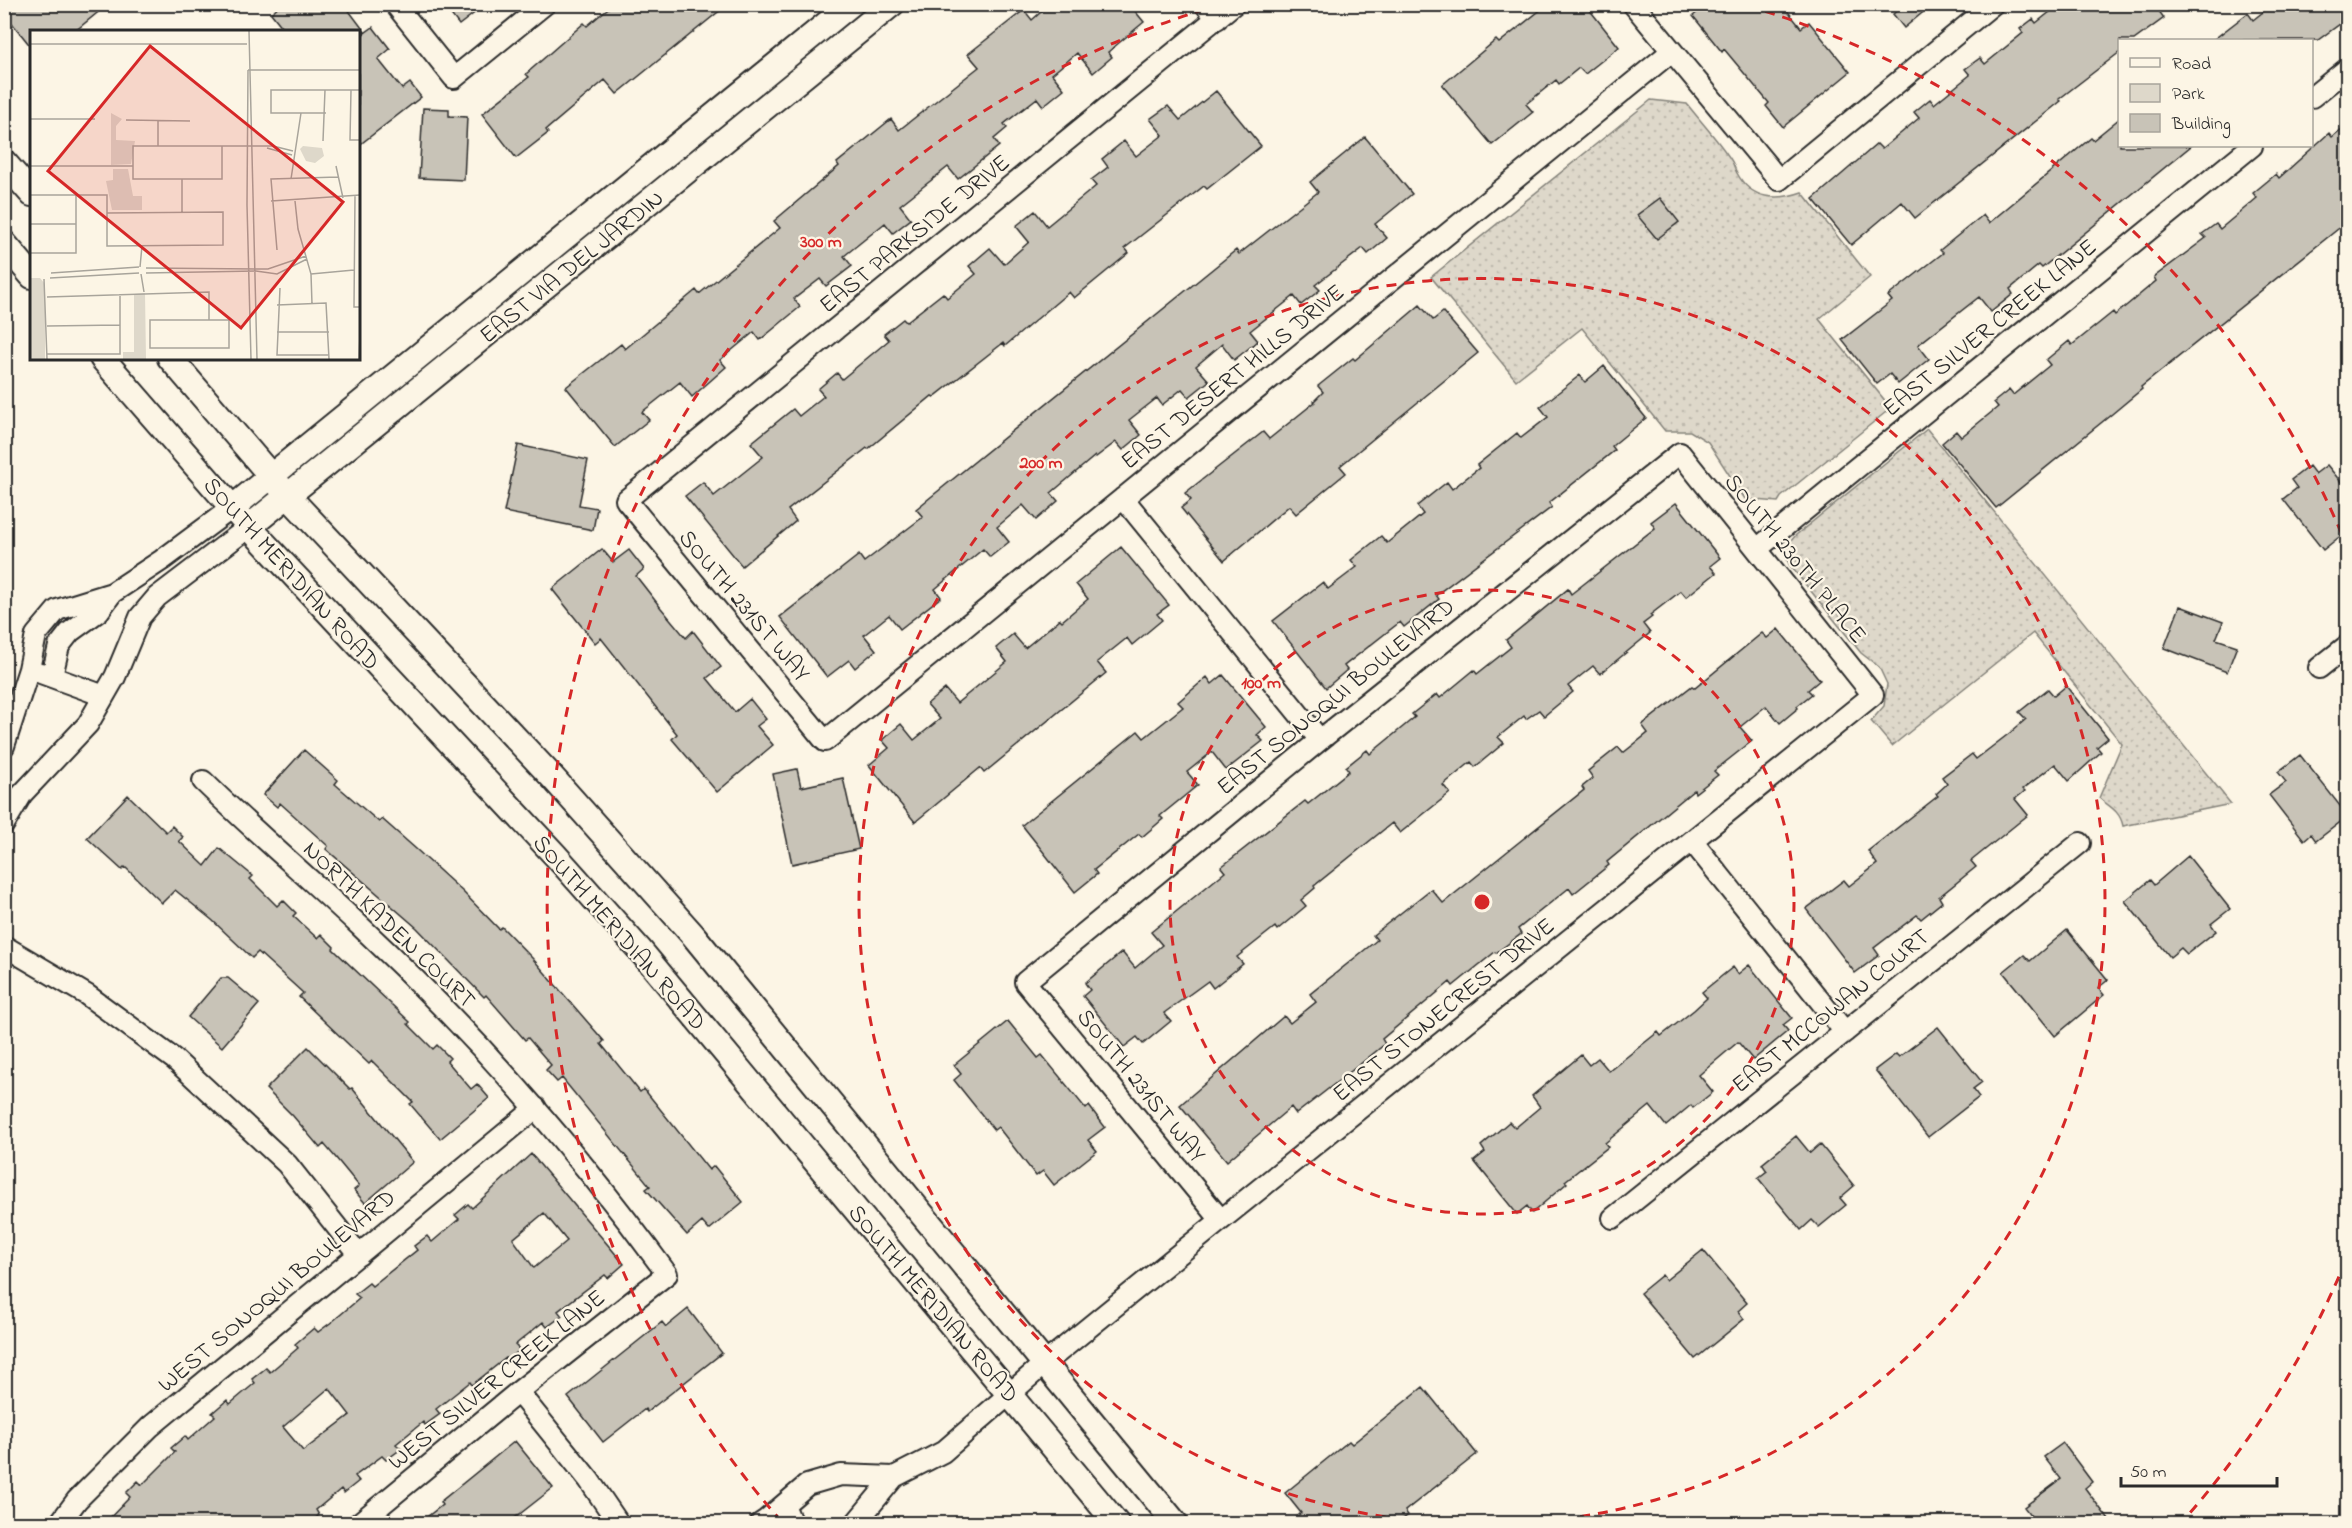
<svg xmlns="http://www.w3.org/2000/svg" width="2352" height="1528" font-family="'Indie Flower',sans-serif">
	<defs>
		<pattern id="green-dots" width="8" height="8" patternUnits="userSpaceOnUse" patternTransform="scale(1.5)"><rect width="8" height="8" fill="#ded8ca"/><path d="M2 2h.1M6 6h.1" fill="none" stroke="#bfbaae" stroke-width="1.8" stroke-linecap="round"/></pattern>
	</defs>
	<rect width="100%" height="100%" fill="#fcf5e5"/>
	<filter id="ink" filterUnits="userSpaceOnUse"><feTurbulence type="fractalNoise" baseFrequency=".0167" numOctaves="2"/><feDisplacementMap in="SourceGraphic" scale="12" xChannelSelector="R" yChannelSelector="G"/><feConvolveMatrix kernelMatrix="1 2 1 2 8 2 1 2 1" color-interpolation-filters="sRGB"/></filter>
	<g filter="url(#ink)">
		<path fill="url(#green-dots)" stroke="#84827a" stroke-width="1.5" d="M1651 100 1687 104C1701 122 1718 140 1731 160 1734 164 1734 168 1737 173 1751 200 1777 201 1802 192L1870 277 1819 319 1891 408 1781 497 1778 502 1745 499 1708 442 1690 431H1665L1582 328 1516 380 1431 277Z
			M1927 429 2231 804 2123 826C2120 811 2110 807 2099 798L2122 744 2033 633 1892 746 1871 721 1884 706 1887 684 1879 667 1861 653 1789 564C1783 552 1787 545 1796 535Z"/>
		<path fill="#c8c3b7" stroke="#2b2b2b" stroke-width="1.5" fill-rule="evenodd" d="M4 4H108L74 32H32V48L4 13Z
			M281 4H344L365 32H286L271 13Z
			M443 4H486L459 25Z
			M613 4H728L617 94 605 80 546 130 548 133 516 158 482 114 529 77 526 74 584 23 587 26Z
			M1050 4H1129L1144 22 1108 52 1112 57 1093 73 1077 53 1052 74 1064 89 1043 106 1037 98 1004 124 1007 128 994 139 999 146 958 179 948 167 900 205 911 219 893 233 885 223 844 256 852 266 826 286 820 279 794 299 800 307 760 340 754 332 720 360 726 367 692 397 680 382 642 412 649 420 615 447 566 387 621 344 625 349 696 290 699 294 780 228 774 221 839 166 837 163 891 119 899 130 979 67 968 54 1024 10 1032 20Z
			M1548 4H1585L1619 47 1585 74 1579 68 1559 84 1556 80 1526 104 1533 112 1492 145 1442 85 1496 40 1499 43Z
			M1707 4H1782L1801 28 1809 22 1850 72 1783 127 1766 106 1769 103 1724 49 1722 52 1693 16Z
			M1905 4H1933L1904 28 1893 14Z
			M2060 4H2154L2164 18 2134 40H2120V52L2059 99 2061 101 1915 218 1902 202 1851 245 1813 199 1877 144 1882 149 1919 118 1914 112 1930 99 1934 104 1970 75 1965 69 1980 58 1985 64 2023 33 2020 29 2033 19 2036 23Z
			M2273 4H2348V18L2318 40H2213L2248 13 2253 20Z
			M373 27 390 49 378 59 402 89 410 83 421 97 358 146V38Z
			M1216 91 1261 146 1207 189 1204 186 1125 248 1129 253 1074 298 1069 292 1005 346 1003 343 934 397 932 396 868 449 867 448 788 510 796 521 742 566 685 496 703 482 714 496 763 457 751 443 793 409 799 416 824 396 818 389 837 373 842 379 889 340 884 334 903 319 906 322 943 293 947 298 976 274 969 266 990 248 1004 264 1029 242 1016 226 1035 211 1047 226 1096 186 1091 180 1108 167 1102 159 1124 141 1136 156 1163 135 1150 119 1168 106 1180 120Z
			M423 108 449 109V116L467 117 464 180 419 178Z
			M2120 118V146H2191L2042 268 2039 265 2010 289 2013 294 1991 312 1979 297 1918 345 1929 359 1898 384 1890 374 1877 384 1842 340 1892 301 1888 296 1943 253 1940 250 1983 215 1989 223 2091 138 2093 140Z
			M2348 124V221L2141 387 2142 389 2112 414 1996 508 1942 443 1956 431 1961 437 1998 407 1994 402 2009 390 2013 395 2050 365 2046 360 2069 341 2072 345 2113 312 2115 315 2156 281 2154 277 2206 238 2202 234 2216 224 2220 229 2257 198 2253 193 2276 174 2279 178 2329 133 2332 137Z
			M1365 137 1412 194 1375 224 1387 238 1368 254 1363 248 1315 285 1320 290 1301 305 1294 296 1250 331 1258 341 1234 360 1222 344 1196 366 1209 381 1189 397 1182 389 1162 405 1157 398 1129 420 1141 435 1123 450 1116 442 1096 457 1095 456 1051 493 1058 501 1036 520 1023 505 997 527 1009 542 990 557 983 549 935 589 941 597 900 629 889 615 864 635 876 650 855 668 849 660 827 677 780 617 859 555 864 562 923 517 916 509 1236 250 1239 254 1318 192 1310 182Z
			M1660 198 1679 222 1657 239 1637 215Z
			M1420 305 1433 320 1443 312 1478 353 1340 466 1346 473 1296 514 1289 506 1224 561 1181 508 1191 500 1185 493 1263 432 1269 439 1315 402 1314 401 1323 392 1318 386 1353 358 1355 360Z
			M1604 366 1646 418 1612 446 1615 450 1549 503 1552 507 1436 595 1439 599 1404 627 1400 622 1344 666 1347 670 1326 688 1273 621 1323 582 1328 589 1357 567 1351 560 1381 536 1387 543 1423 514 1417 506 1447 482 1452 489 1479 468 1477 465 1517 433 1521 438 1548 417 1540 407 1580 375 1585 382Z
			M518 445 588 460 579 505 597 508 593 530 504 512Z
			M2327 465 2341 482 2348 477V530L2323 550 2283 499 2297 488 2291 480 2309 466 2315 474Z
			M1676 503 1720 558 1710 566 1716 573 1686 597 1681 591 1650 615 1652 617 1643 624 1650 633 1600 674 1593 666 1568 686 1573 692 1544 716 1539 710 1526 719 1524 716 1498 737 1504 743 1475 767 1471 762 1443 785 1450 793 1400 833 1392 823 1314 886 1315 888 1301 900 1306 906 1277 930 1275 927 1237 957 1243 964 1213 988 1208 981 1164 1013 1171 1021 1143 1044 1137 1037 1124 1047 1083 996 1090 990 1085 983 1122 952 1135 968 1162 945 1151 932 1225 872 1221 867 1305 801 1308 804 1349 771 1346 767 1367 750 1370 754 1415 717 1412 714 1437 694 1440 698 1474 670 1477 674 1511 647 1506 640 1568 589 1571 594 1655 528 1651 522Z
			M1121 547 1169 605 1157 614 1162 620 1132 645 1127 638 1097 662 1106 673 984 773 980 768 915 822 869 765 889 748 882 740 901 724 914 740 940 719 927 704 945 689 957 703 1007 662 996 648 1013 634 1025 648 1060 619 1062 621 1088 599 1076 584Z
			M602 549 613 562 629 550 644 569 636 576 661 608 686 638 693 631 721 667 707 678 735 712 750 699 766 719 757 726 773 745 717 792 672 739 677 734 601 638 595 643 552 589Z
			M2180 606 2223 622 2216 639 2237 646 2227 672 2164 648Z
			M1778 629 1820 680 1808 690 1812 694 1797 706 1798 708 1780 723 1766 706 1740 727 1752 741 1714 771 1718 775 1695 793 1694 790 1607 862 1609 865 1573 894 1569 888 1518 929 1521 934 1496 953 1495 952 1453 986 1450 982 1382 1039 1385 1044 1364 1061 1296 1114 1291 1107 1227 1161 1180 1105 1284 1016 1290 1023 1316 1002 1310 994 1377 940 1373 935 1431 889 1443 903 1584 790 1582 787 1593 778 1588 771 1618 747 1623 753 1648 733 1642 725 1692 686 1695 688 1762 633 1767 638Z
			M1223 675 1266 727 1257 735 1263 741 1226 770 1212 752 1187 772 1198 785 1160 816 1163 819 1142 837 1139 834 1094 870 1097 874 1075 892 1022 825 1138 731 1144 738 1183 707 1178 702 1207 677 1212 684Z
			M2066 686 2108 738 2097 747 2101 752 2069 781 2055 764 2023 789 2025 791 2015 799 2028 815 1971 861 1976 867 1939 897 1942 902 1921 919 1917 915 1874 948 1879 955 1855 973 1806 909 1844 880 1849 886 1877 864 1868 851 1938 796 1936 794 1947 784 1942 777 1972 754 1976 759 2011 732 2026 719 2019 712 2048 689 2054 696Z
			M304 750 338 780 335 784 379 822 382 819 416 849 463 892 499 929 502 927 533 959 604 1041 601 1044 640 1092 644 1089 709 1170 714 1166 743 1202 709 1230 702 1222 687 1235 646 1189 650 1186 562 1078 557 1082 546 1070 551 1065 528 1038 525 1040 486 995 484 997 417 928 326 849 328 846 280 803 277 807 263 795Z
			M2300 755 2348 816 2316 841 2311 834 2304 840 2269 795 2286 782 2278 772Z
			M797 769 801 787 843 778 859 849 792 864 773 774Z
			M128 795 166 832 172 826 183 837 179 841 205 866 219 848 253 876 250 879 277 906 283 900 296 913 293 916 317 938 321 934 334 947 333 949 410 1022 408 1024 433 1049 437 1045 450 1058 447 1061 471 1089 477 1084 489 1098 440 1139 410 1104 413 1102 372 1061 369 1064 299 997 303 993 258 952 252 958 212 920 175 890 162 903 125 867 122 870 87 838Z
			M2188 856 2230 909 2211 924 2216 931 2187 954 2181 948 2170 957 2125 901 2150 880 2154 885Z
			M2067 930 2108 980 2098 988 2104 995 2055 1036 2003 972 2024 955 2030 961Z
			M1749 965 1792 1018 1783 1025 1788 1031 1753 1060 1738 1042 1699 1075 1713 1092 1693 1108 1691 1105 1666 1126 1650 1106 1605 1143 1608 1147 1565 1181 1567 1183 1532 1213 1527 1206 1517 1214 1474 1161 1485 1152 1481 1146 1509 1122 1515 1128 1540 1107 1532 1096 1581 1055 1589 1065 1598 1058 1609 1071 1658 1032 1661 1036 1694 1010 1707 998 1702 992 1733 967 1738 974Z
			M221 978H228L259 1004 222 1047 188 1017Z
			M1008 1021 1038 1058 1042 1055 1086 1109 1089 1106 1105 1127 1088 1140 1097 1151 1054 1185 1043 1171 1036 1176 998 1127 994 1130 954 1080 961 1074 954 1065Z
			M1938 1027 1982 1082 1973 1089 1979 1097 1928 1137 1875 1070 1896 1054 1899 1057Z
			M308 1047 350 1089 352 1088 413 1162 365 1203 354 1190 359 1186 336 1158 324 1144 320 1148 293 1116 266 1089Z
			M1796 1136 1810 1153 1820 1144 1854 1186 1840 1198 1846 1205 1819 1227 1812 1220 1801 1230 1758 1178 1767 1171 1762 1164Z
			M531 1154 624 1264 608 1278 605 1275 558 1311 562 1316 547 1327 543 1322 515 1345 520 1350 507 1360 506 1358 472 1385 470 1382 436 1409 440 1414 425 1425 423 1422 396 1444 401 1449 386 1460 382 1456 355 1476 359 1481 344 1493 341 1489 316 1510 319 1515 309 1524H104L130 1497 126 1493 138 1481 142 1485 175 1452 171 1448 185 1436 188 1440 215 1416 212 1413 227 1400 230 1404 255 1383 252 1379 266 1368 270 1372 298 1348 295 1344 314 1328 318 1332 333 1321 360 1298 355 1294 369 1283 372 1286 417 1250 414 1246 427 1236 432 1242 459 1219 455 1215 468 1204 472 1208ZM544 1213 567 1241 534 1268 513 1239ZM329 1388 350 1415 303 1451 283 1427Z
			M1703 1250 1747 1303 1738 1311 1744 1319 1695 1359 1640 1293 1662 1275 1666 1280Z
			M688 1309 722 1353 647 1412 645 1409 603 1442 568 1397 662 1322 666 1327Z
			M1423 1387 1477 1454 1405 1511 1408 1515 1397 1524H1289L1301 1513 1285 1493 1349 1441 1352 1444Z
			M515 1441 553 1488 507 1524H418L442 1505 440 1502Z
			M2063 1443 2092 1482 2085 1488 2112 1524H2037L2024 1507 2061 1479 2044 1457Z"/>
		<g fill="none" stroke-linecap="round" stroke-linejoin="round">
			<defs>
				<path id="minor" d="M395 4 454 78 545 4
					M1205 4 1217 19
					M1234 4 626 500 825 741 1672 51
					M1633 4 1779 180 1993 4
					M2312 97 2348 68
					M1123 498 1320 740
					M1757 549 2252 146
					M2319 668 2348 645
					M41 673 104 696
					M52 676 59 646 70 632 99 611 112 593
					M4 746 29 669 36 635 57 610 112 593 162 560 232 508
					M203 781C254 831 308 877 360 926 473 1032 576 1149 667 1274L518 1392 358 1524
					M4 824 22 794 88 724 115 677 140 617 157 597 249 527
					M1692 841 1845 1032
					M4 946 87 995 174 1059 287 1164 359 1255
					M1613 1218 2080 843
					M518 1392 589 1480 619 1524
					M784 1505 792 1524
					M59 1524 77 1500 150 1427 536 1108
					M760 1524 766 1520 807 1485 841 1475 894 1477
					M855 1524 894 1477 943 1452 1045 1363 1221 1220 1873 695 1680 453 1320 740 1025 982 1221 1220"/>
				<path id="tertiary" d="M4 162 32 194
					M4 243 32 276
					M102 358 249 527 556 856 639 949 1117 1524
					M170 358 288 496 553 778 693 935 1176 1524
					M232 508 851 4
					M249 527 892 4"/>
			</defs>
			<use href="#minor" stroke="#2b2b2b" stroke-width="24"/>
			<use href="#tertiary" stroke="#2b2b2b" stroke-width="28"/>
			<use href="#minor" stroke="#fcf5e5" stroke-width="20"/>
			<use href="#tertiary" stroke="#fcf5e5" stroke-width="24"/>
		</g>
	</g>
	<g fill="none" stroke="#d62828" stroke-width="3" stroke-dasharray="10 8">
		<circle cx="1482" cy="902" r="312"/>
		<path d="M1439 1523A623 623 0 1 1 1525 1523"/>
		<path d="M2346 1260A935 935 0 0 1 2182 1522M782 1522A935 935 0 0 1 1216 6M1748 6A935 935 0 0 1 2346 544"/>
	</g>
	<g text-anchor="middle" stroke-width="4.5" stroke-linejoin="round" paint-order="stroke">
		<g font-size="24" fill="#2b2b2b" stroke="#fcf5e5">
			<text transform="translate(914 233) rotate(-39)" y="8">EAST PARKSIDE DRIVE</text>
			<text transform="translate(571 266) rotate(-39)" y="8">EAST VIA DEL JARDIN</text>
			<text transform="translate(1989 327) rotate(-39)" y="8">EAST SILVER CREEK LANE</text>
			<text transform="translate(1232 376) rotate(-39)" y="8">EAST DESERT HILLS DRIVE</text>
			<text transform="translate(1796 558) rotate(51)" y="8">SOUTH 230TH PLACE</text>
			<text transform="translate(292 573) rotate(48)" y="8">SOUTH MERIDIAN ROAD</text>
			<text transform="translate(745 605) rotate(50)" y="8">SOUTH 231ST WAY</text>
			<text transform="translate(1335 696) rotate(-39)" y="8">EAST SONOQUI BOULEVARD</text>
			<text transform="translate(390 924) rotate(44)" y="8">NORTH KADEN COURT</text>
			<text transform="translate(620 932) rotate(49)" y="8">SOUTH MERIDIAN ROAD</text>
			<text transform="translate(1443 1009) rotate(-39)" y="8">EAST STONECREST DRIVE</text>
			<text transform="translate(1830 1010) rotate(-39)" y="8">EAST MCCOWAN COURT</text>
			<text transform="translate(1142 1085) rotate(51)" y="8">SOUTH 231ST WAY</text>
			<text transform="translate(276 1290) rotate(-40)" y="8">WEST SONOQUI BOULEVARD</text>
			<text transform="translate(934 1303) rotate(50)" y="8">SOUTH MERIDIAN ROAD</text>
			<text transform="translate(496 1379) rotate(-39)" y="8">WEST SILVER CREEK LANE</text>
		</g>
	</g>
	<g transform="translate(30 30)">
		<rect width="330" height="330" fill="#fcf5e5"/>
		<path d="M81 83 92 89 86 96V110L105 111 101 134 81 135ZM273 116 292 118 294 126 285 133 276 131 270 119ZM98 139 103 166H112V180H82L76 151 83 150V139ZM0 248H10L15 254V329H0ZM115 263 116 329H93V322H104V264Z" fill="#ded8ca"/>
		<path fill="none" stroke="#a8a49b" stroke-width="1.5" d="M219 1 227 329M0 14H217M218 40 217 175 221 329M218 40H330M321 60 320 110H330M296 83H241V60H330M0 89H65M96 90 160 91M293 111 295 60M128 116V90M192 116V149H103V116H243L263 121M237 118 262 125M0 136H103M306 136 313 168M152 149V182M261 149 271 83M0 165H77V216L193 215V182L77 183M325 166 324 277H330M241 171 330 165M265 171 268 199 281 244 282 274M0 194H46M247 220 241 149 308 147M0 223H46V165M110 237 112 216M116 238 238 239 276 226M21 243 109 237M116 243 226 241 247 244 277 229M111 244 114 262M281 244 324 240M20 248 109 243M14 249 17 329M250 258 247 325H298M17 267 179 262V290M247 275 296 273 299 329M120 290H199V318H120ZM17 296 90 295M247 302H299M17 324H90V264M329 329 330 305"/>
		<path fill="#d62828" fill-opacity="0.15" stroke="#d62828" stroke-width="3" d="M120 16 313 172 211 298 18 141Z"/>
		<rect width="330" height="330" fill="none" stroke="#2b2b2b" stroke-width="3"/>
	</g>
	<circle cx="1482" cy="902" r="9" fill="#d62828" stroke="#fcf5e5" stroke-width="3"/>
	<g font-size="18" text-anchor="middle" font-weight="bold" fill="#d62828" stroke="#fcf5e5" stroke-width="4.5" stroke-linejoin="round" paint-order="stroke">
		<text x="821" y="247">300 m</text>
		<text x="1041" y="468">200 m</text>
		<text x="1261" y="688">100 m</text>
	</g>
	<rect width="2352" height="1528" fill="none" stroke="#fcf5e5" stroke-width="24"/>
	<rect x="12" y="12" width="2328" height="1504" fill="none" stroke="#2b2b2b" stroke-width="2" filter="url(#ink)"/>
	<rect x="2118" y="39" width="195" height="108" fill="#fcf5e5" stroke="#a8a49b" stroke-width="1.5"/>
	<rect x="2130" y="58" width="30" height="9" fill="#fcf5e5" stroke="#a8a49b" stroke-width="1.5"/>
	<text x="2172" y="69" font-size="18" fill="#2b2b2b">Road</text>
	<rect x="2130" y="84" width="30" height="18" fill="#ded8ca" stroke="#a8a49b" stroke-width="1.5"/>
	<text x="2172" y="99" font-size="18" fill="#2b2b2b">Park</text>
	<rect x="2130" y="114" width="30" height="18" fill="#c8c3b7" stroke="#a8a49b" stroke-width="1.5"/>
	<text x="2172" y="129" font-size="18" fill="#2b2b2b">Building</text>
	<path d="M2121 1477v9h156v-9" fill="none" stroke="#2b2b2b" stroke-width="3"/>
	<text x="2130" y="1477" font-size="18" fill="#2b2b2b" stroke="#fcf5e5" stroke-width="4.5" paint-order="stroke">50 m</text>
</svg>
